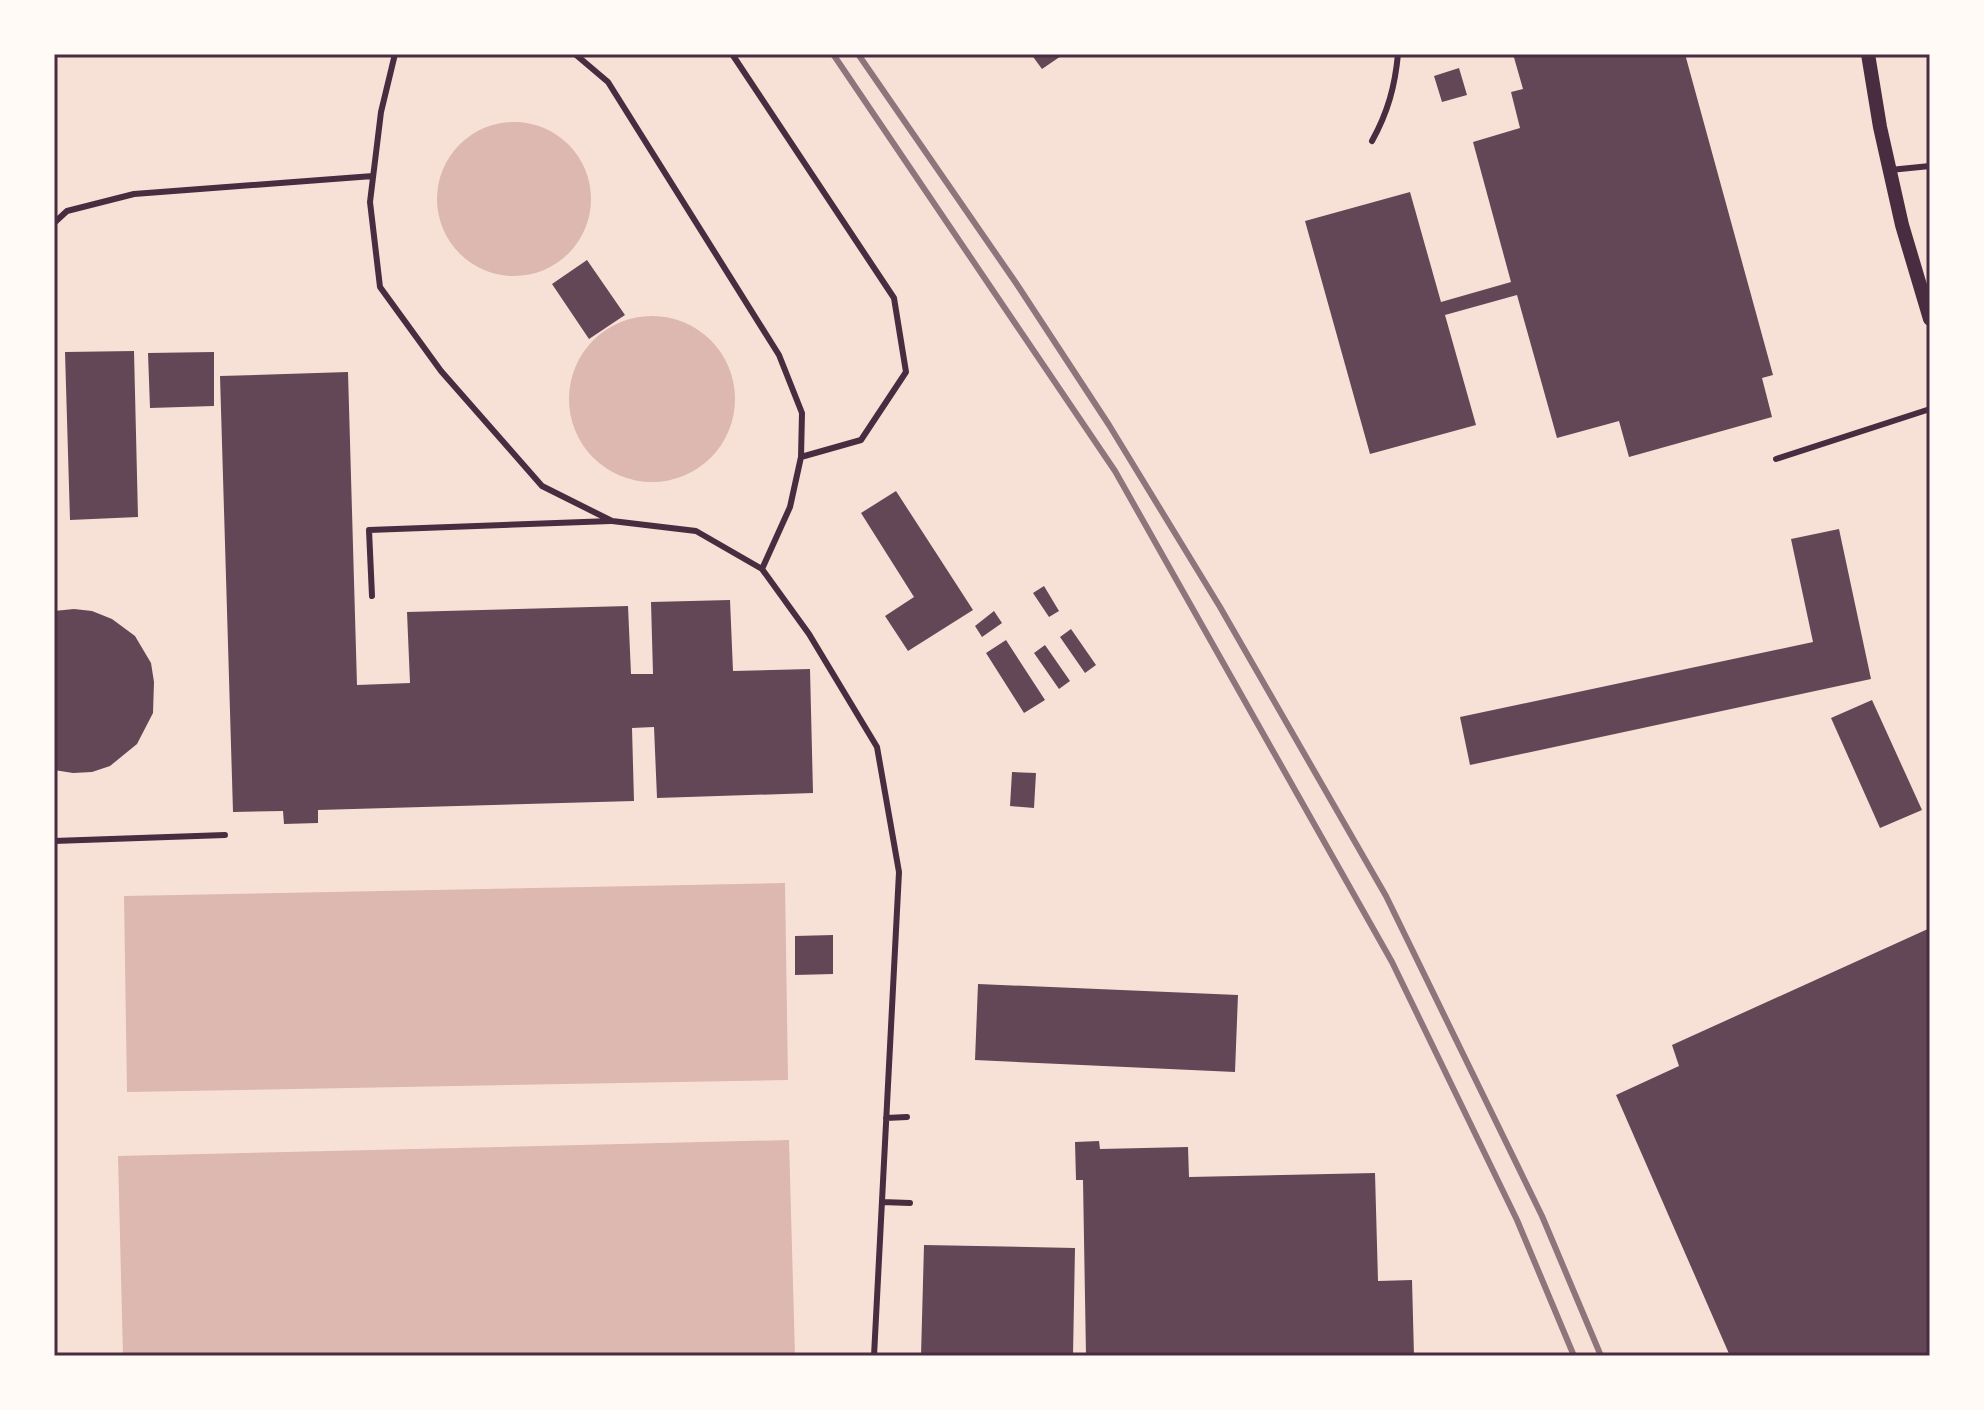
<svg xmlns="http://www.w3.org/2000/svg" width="1984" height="1410" font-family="'Archivo Narrow',sans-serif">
	<rect width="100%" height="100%" fill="#f7e1d7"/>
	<path fill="#dcb8b0" d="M437 199a77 77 0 1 1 154 0a77 77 0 1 1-154 0Z
		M569 399a83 83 0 1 1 166 0a83 83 0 1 1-166 0Z
		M785 883 788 1080 127 1092 124 896Z
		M789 1140 795 1356H123L118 1156Z"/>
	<path fill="#644757" d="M1031 54H1064L1042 69Z
		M1513 54H1685L1773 375 1762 378 1772 417 1629 457 1619 421 1557 438 1517 295 1445 315 1476 425 1370 454 1305 221 1410 192 1441 302 1511 282 1473 142 1520 128 1511 92 1523 89Z
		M1459 68 1467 95 1442 102 1434 76Z
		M587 260 625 315 589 339 552 284Z
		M134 351 138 517 70 520 65 352Z
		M214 352V406L150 408 148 353Z
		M348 372 357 685 410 683 407 612 628 606 631 674H653L651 602 730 600 733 671 810 669 813 793 657 798 654 727 632 728 634 801 318 810V823L284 824 283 811 233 812 220 376Z
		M896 491 973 610 908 651 885 616 914 597 861 513Z
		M1839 529 1871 679 1470 765 1460 717 1813 642 1791 539Z
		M1044 586 1059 611 1049 617 1033 593Z
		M74 609 92 611 112 619 135 636 151 663 154 682 153 713 137 744 110 766 92 772 73 773 54 770V611Z
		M994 611 1002 623 982 637 975 626Z
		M1071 629 1096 665 1085 673 1060 637Z
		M1006 640 1045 700 1024 713 986 653Z
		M1045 645 1070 681 1059 689 1034 653Z
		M1872 700 1922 810 1880 828 1831 718Z
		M1012 772 1036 773 1034 808 1010 806Z
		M1930 928V1356H1730L1616 1095 1679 1066 1672 1045Z
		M833 935V974L795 975V936Z
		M978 984 1238 995 1235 1072 975 1060Z
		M1099 1141 1100 1149 1188 1147 1189 1177 1375 1173 1378 1281 1412 1280 1414 1356H1086L1083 1180H1076L1075 1142Z
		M924 1245 1075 1248 1073 1356H921Z"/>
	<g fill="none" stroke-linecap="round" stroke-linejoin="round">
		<path stroke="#4a2c40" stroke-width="6" d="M395 54 381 112 370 202 380 287 441 371 542 486 612 521 696 531 762 569 809 634 877 747 899 872 874 1356
			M575 54 608 82 779 355 802 413 801 457 790 507 762 569
			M732 54 894 298 906 372 861 440 801 457
			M1372 141C1388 112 1395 86 1398 54
			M1890 170 1930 166
			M54 223 67 211 134 194 373 176
			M1776 459 1930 409
			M372 596 369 530 611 521
			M54 841 225 835
			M886 1118 907 1117
			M882 1202 910 1203"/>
		<path stroke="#4a2c40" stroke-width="14" d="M1868 54 1880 127 1902 225 1930 319"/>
		<path stroke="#8f747c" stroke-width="6" d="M833 54 1115 471 1392 962 1517 1220 1574 1356
			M858 54 1016 283 1109 425 1220 607 1386 896 1542 1216 1601 1356"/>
	</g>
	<rect width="1984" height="1410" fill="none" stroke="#fffaf5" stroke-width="112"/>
	<rect x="56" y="56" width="1872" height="1298" fill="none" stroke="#4a2c40" stroke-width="3"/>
</svg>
